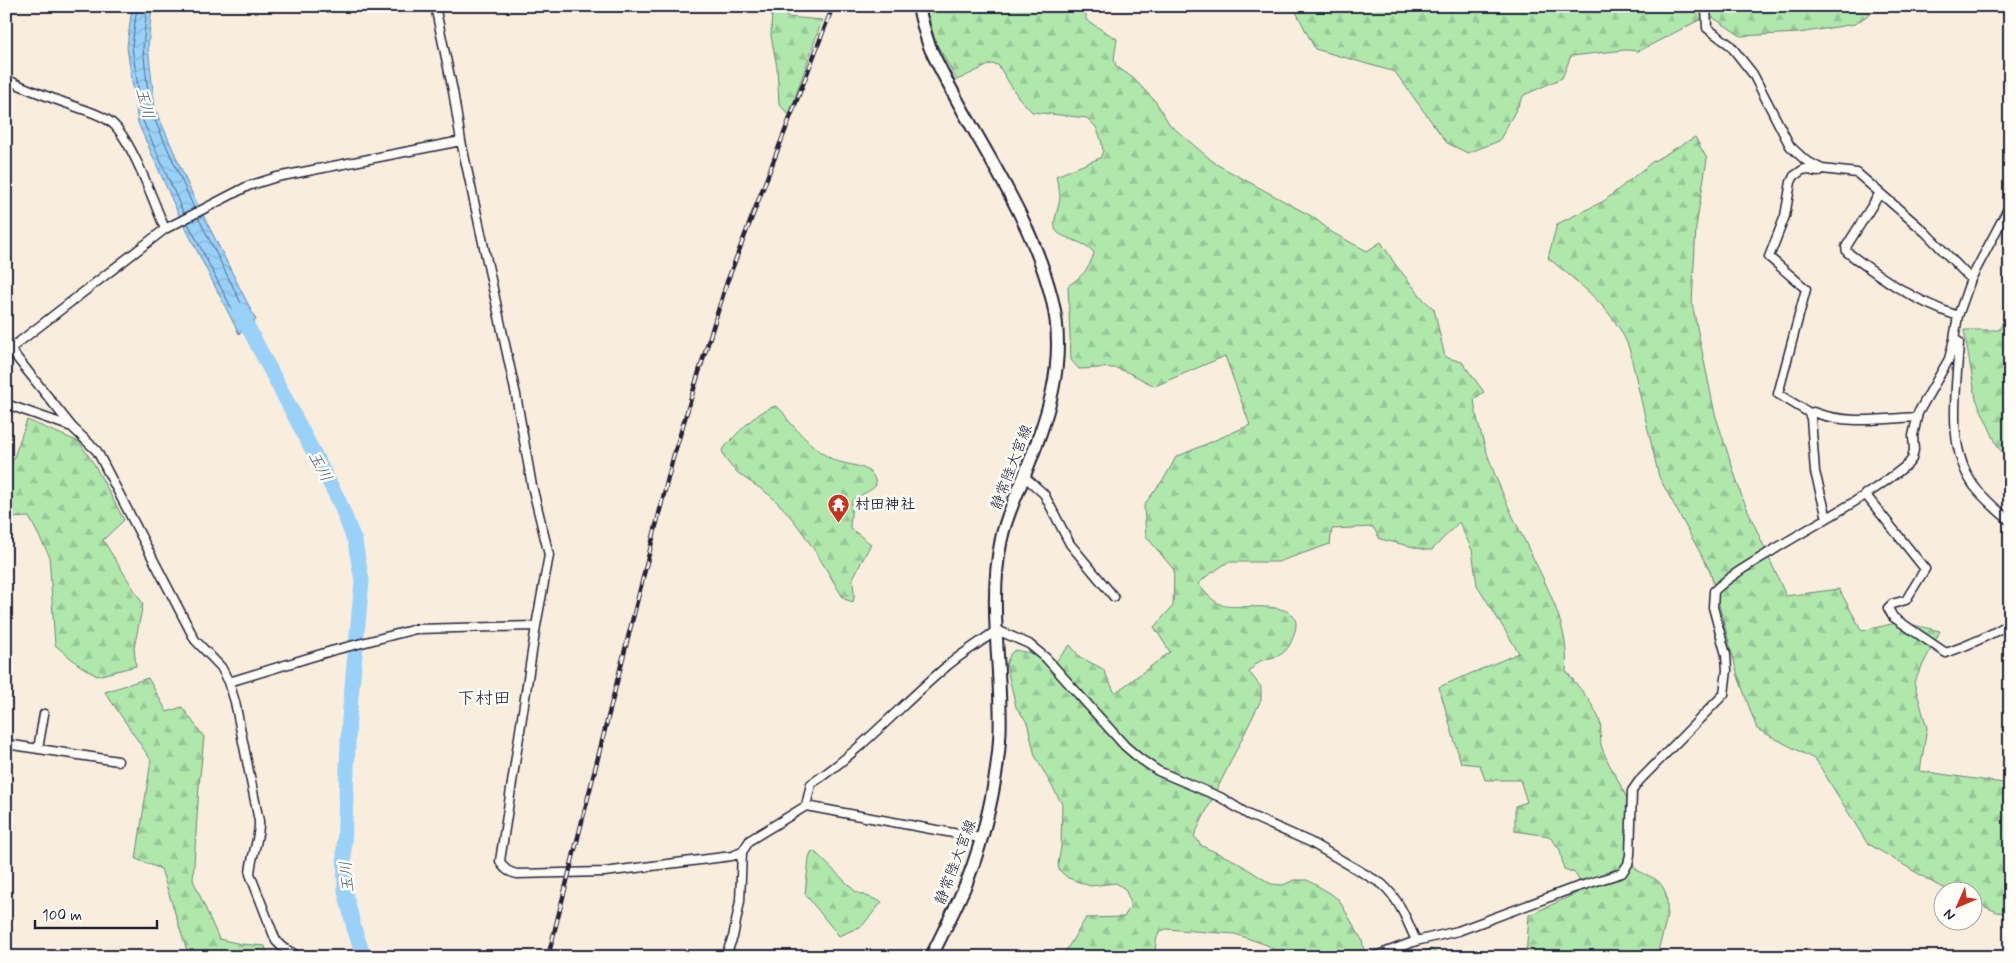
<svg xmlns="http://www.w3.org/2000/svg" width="2016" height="963" font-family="Mynerve,'Klee One',sans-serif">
	<defs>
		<pattern id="forest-firs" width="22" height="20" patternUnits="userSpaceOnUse" patternTransform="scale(1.25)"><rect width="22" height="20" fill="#b0e8ac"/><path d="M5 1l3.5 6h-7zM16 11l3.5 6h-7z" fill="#97c795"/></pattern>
		<pattern id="water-waves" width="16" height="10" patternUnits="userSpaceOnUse" patternTransform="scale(1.25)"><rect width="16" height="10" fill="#99d1f8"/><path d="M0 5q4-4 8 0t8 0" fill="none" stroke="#84b3d6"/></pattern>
	</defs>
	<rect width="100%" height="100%" fill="#f9eedd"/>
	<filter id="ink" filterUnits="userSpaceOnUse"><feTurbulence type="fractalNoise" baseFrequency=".02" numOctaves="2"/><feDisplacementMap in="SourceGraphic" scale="10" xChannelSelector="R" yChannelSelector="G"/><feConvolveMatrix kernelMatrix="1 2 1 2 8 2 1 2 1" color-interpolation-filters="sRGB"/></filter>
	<g filter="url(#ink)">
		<path fill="url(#forest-firs)" stroke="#698574" d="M772 6H783L787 17 822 20 789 115 779 104 777 67 771 36Z
			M925 6H1081L1086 11V20L1117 39 1114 59 1116 66 1133 78 1156 102 1170 125 1216 164 1313 217 1333 233 1367 251 1381 242 1395 264 1424 300 1434 309 1445 357 1462 362 1484 392 1474 399C1478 437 1500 490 1517 525 1537 569 1571 621 1566 671 1576 684 1596 706 1600 722 1602 730 1599 740 1602 748 1610 770 1627 791 1632 814 1635 828 1629 853 1633 864 1639 879 1664 871 1667 901 1669 919 1661 939 1656 957H1526L1529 915 1575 894 1580 890 1581 884 1575 873 1564 869 1560 850 1549 836 1515 831V806L1527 802 1520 780H1485L1480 765 1461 763 1439 687 1519 653 1477 585 1472 550 1459 522 1432 550H1426L1380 539 1373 527 1332 529 1330 544 1278 562H1228L1207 576 1198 584C1205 592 1212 601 1222 605 1237 611 1305 596 1295 631 1292 639 1291 645 1285 651 1278 659 1265 657 1257 663 1254 665 1252 670 1249 672L1261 687V700L1194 836 1202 846 1235 861 1271 884 1283 885 1294 880H1307L1330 893 1339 900 1362 940 1364 951 1349 957H1285L1267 945 1235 934 1166 929C1154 933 1156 945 1155 957H1062L1086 918 1124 917 1130 907V901L1125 889 1116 883 1090 886 1068 878 1059 870 1058 864 1061 847 1062 804 1035 756 1027 722 1016 707 1006 664 1011 653 1016 650 1035 654 1051 667 1070 645 1080 657 1103 669 1115 693 1170 652 1154 627 1173 606 1174 570 1146 536 1144 505 1165 477 1176 457 1250 425 1225 356 1155 386C1143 381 1132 373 1119 369 1108 366 1091 369 1079 369L1071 360 1068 286C1082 276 1089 270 1094 253 1086 240 1057 239 1055 228 1053 218 1060 206 1060 196 1060 190 1057 183 1056 176L1100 158 1103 151 1101 139 1096 127 1087 118 1032 112 1018 97 998 65 991 64 957 80 936 43Z
			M1293 6H1881L1855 24 1799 33 1741 36 1709 15 1639 51 1625 50 1571 56 1562 78 1524 95 1499 141 1468 153 1447 143 1395 72 1315 49Z
			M1695 137 1707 159 1696 227 1692 303 1715 414 1742 497 1786 596 1839 589 1862 631 1900 622 1940 631 1914 682 1927 728 1920 771 2010 784V914L1997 912 1974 902V890H1949L1937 885 1867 843 1816 760 1757 729 1738 676 1710 571 1659 477 1629 348C1615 310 1579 283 1548 258L1557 224 1604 201 1652 162Z
			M2010 309V462L1998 447 1976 399 1964 330H1999Z
			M775 406C782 409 784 414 788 420 800 434 816 451 832 459 846 467 874 462 876 485 871 492 860 494 852 501L850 528 871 544 853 578C852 586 856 594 853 602L844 599C823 565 803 526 774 499 756 482 729 475 722 450 737 434 754 413 775 406Z
			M27 420 79 442 94 464 124 520 103 540 143 604 134 648 136 666 97 676 79 665 55 645 49 555 29 517 6 518V480Z
			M148 678 167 712 182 707 204 737 199 786 193 880 219 939 241 944 265 946 268 957H189L161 869 136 859 151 760 105 692Z
			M814 851 856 892 882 902 862 926 839 936 805 894 809 858 811 852Z
			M1431 949 1441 957H1411Z"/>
		<path fill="url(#water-waves)" stroke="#698bac" d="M132 6H152L148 47 155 108 189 187 256 320 239 334 177 211 138 123 127 47Z
			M357 928 367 957H362L352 929Z"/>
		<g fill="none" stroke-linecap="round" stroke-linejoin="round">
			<path stroke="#526887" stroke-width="1" d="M137 6 132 47 143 121 184 214
				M147 6 143 48 150 109 194 208
				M188 223 239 323 243 324 248 317 198 217"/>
			<path stroke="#99d1f8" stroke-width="15" d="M239 310 339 501 355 542 362 581 349 718 344 848 345 891 354 928 364 957"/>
			<defs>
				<path id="minor" d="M435 6 453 91 461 141 516 395 532 486 549 555 536 626 500 861C504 869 508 872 517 874L604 872 732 856 742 852
					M1706 6 1707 28 1730 45 1753 74 1790 146 1805 160 1822 169 1857 173 1925 232 1971 279
					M6 79C28 90 51 98 74 106 87 111 101 114 112 123 132 140 154 203 165 229
					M1822 169 1818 172 1804 169 1794 176 1791 182 1785 216 1769 257 1806 289 1778 394 1808 412 1811 418 1815 472 1827 518
					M1880 193 1846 247 1847 252C1883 279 1914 301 1958 316
					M1954 339 1959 342C1957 389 1945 445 1974 486 1984 499 1997 510 2010 521
					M6 348 10 349 72 427 97 451 195 640 221 667 229 682 235 702 259 821C260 839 251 855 250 874L276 941 282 947 300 957
					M10 349 165 229 248 186 277 177 461 141
					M6 404 72 427
					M1809 414 1813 412C1847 425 1882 419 1917 417
					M1024 476 1044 494 1070 544 1114 597
					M1865 494 1925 569 1906 600 1892 604 1888 608 1893 617 1946 653C1969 645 1990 636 2010 623
					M229 682 331 651 416 629 536 626
					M6 744 118 761
					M38 749 44 714
					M806 806 811 784C862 750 901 705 947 666 962 653 981 642 997 630L1029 644 1046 658 1125 746 1139 758 1158 771 1220 797 1249 815 1310 842 1382 884C1399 899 1407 920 1416 941
					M725 957 733 937 740 901 742 852 750 840 806 806 980 838
					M1373 957 1416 941 1458 931 1571 889 1622 873 1628 864 1630 855 1632 791 1639 781 1724 694 1727 670 1726 655 1713 607 1714 591C1732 574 1754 562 1775 549 1819 522 1868 497 1908 464L1912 459 1914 450 1913 436 1918 413 1949 359 1954 339 1958 316 1971 279 2010 205"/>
				<path id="secondary" d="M918 6C922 20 925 36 931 50 970 133 1029 208 1052 299 1068 363 1047 419 1023 479 1015 499 1005 519 1001 541 988 604 1002 668 1000 732 998 780 984 839 966 884 955 909 943 933 931 957"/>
			</defs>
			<use href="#minor" stroke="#22223b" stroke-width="11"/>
			<use href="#secondary" stroke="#22223b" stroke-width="15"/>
			<use href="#minor" stroke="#fdfcf7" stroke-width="8"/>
			<use href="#secondary" stroke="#fdfcf7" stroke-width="11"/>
			<defs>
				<path id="rail" d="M548 957 673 458 699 372 727 282 833 6"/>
			</defs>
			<use href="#rail" stroke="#22223b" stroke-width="4.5"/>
			<use href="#rail" stroke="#fdfcf7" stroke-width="2.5" stroke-dasharray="8" stroke-linecap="butt"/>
		</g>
	</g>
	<defs>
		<symbol id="temple-pin" viewBox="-11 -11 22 30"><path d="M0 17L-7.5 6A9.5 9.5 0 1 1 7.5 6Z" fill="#c8321e" stroke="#fdfcf7"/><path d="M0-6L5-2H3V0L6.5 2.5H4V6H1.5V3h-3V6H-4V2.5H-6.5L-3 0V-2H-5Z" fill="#fff"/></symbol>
	</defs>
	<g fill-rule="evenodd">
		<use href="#temple-pin" x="826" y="492" width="25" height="34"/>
	</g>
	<g text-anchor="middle" stroke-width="5" stroke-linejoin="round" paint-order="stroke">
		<g font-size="15" fill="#22223b" stroke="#fdfcf7">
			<text transform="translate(1011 467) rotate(-69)" y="5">静常陸大宮線</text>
			<text transform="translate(955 862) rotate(-69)" y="5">静常陸大宮線</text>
		</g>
		<g font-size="15" font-weight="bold" fill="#22223b" stroke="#fdfcf7" text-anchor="start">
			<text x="855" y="509">村田神社</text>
		</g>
		<g font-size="16" font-style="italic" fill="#465774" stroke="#fdfcf7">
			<text transform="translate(146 103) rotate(76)" y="6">玉川</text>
			<text transform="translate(321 466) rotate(62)" y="6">玉川</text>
			<text transform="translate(346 877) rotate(-95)" y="6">玉川</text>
		</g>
		<g font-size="18" fill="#22223b" stroke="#fdfcf7">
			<text x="484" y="704">下村田</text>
		</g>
	</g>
	<rect width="2016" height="963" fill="none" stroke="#fdfcf7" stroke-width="25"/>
	<rect x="12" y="12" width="1991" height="938" fill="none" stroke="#22223b" stroke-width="2" filter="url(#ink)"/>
	<g transform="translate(1958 906) rotate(225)"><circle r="24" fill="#fdfcf7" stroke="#a5a5ac"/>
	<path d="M0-4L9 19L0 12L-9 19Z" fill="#c8321e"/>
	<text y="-8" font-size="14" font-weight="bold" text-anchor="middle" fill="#22223b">N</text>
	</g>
	<path d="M35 920v8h122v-8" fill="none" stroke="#22223b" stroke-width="2.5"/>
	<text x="42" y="920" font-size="15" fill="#22223b" stroke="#fdfcf7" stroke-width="4" paint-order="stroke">100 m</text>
</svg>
